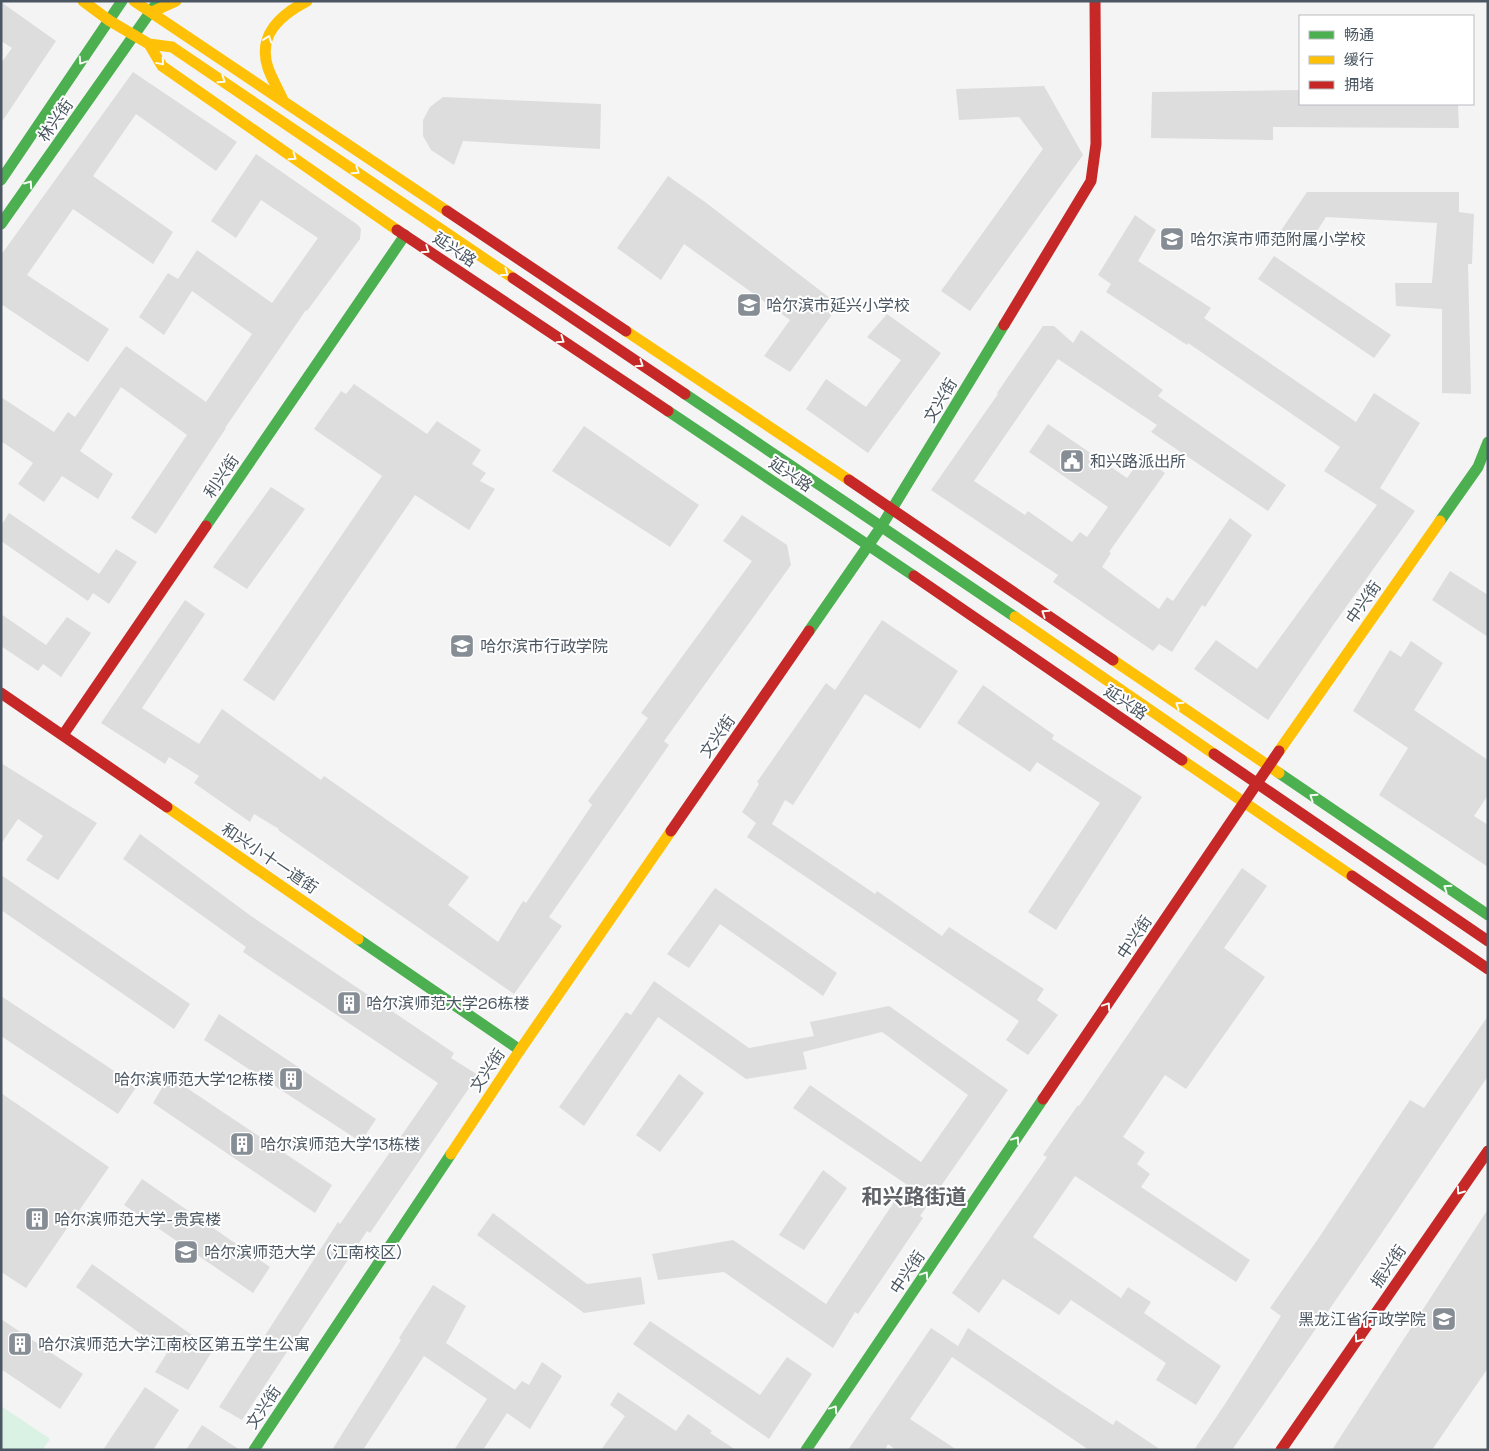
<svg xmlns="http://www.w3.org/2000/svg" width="1489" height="1451" font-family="'Space Grotesk','Noto Sans SC',sans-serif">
	<rect width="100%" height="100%" fill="#f4f4f4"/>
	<path fill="#d9f2e3" d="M1 1406 50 1439 42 1450H1Z"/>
	<path fill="#ddddde" d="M1 2 56 41 1 123V63L12 48 1 41Z
		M133 72 237 142 216 171 136 114 93 176 173 232 153 264 73 209 27 275 109 329 88 362 1 304V255Z
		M1044 86 1083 155 970 311 941 291 1043 149 1019 117 959 120 956 89Z
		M1300 90V104H1458L1459 128 1273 127V140L1151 138 1152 92Z
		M443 97 601 104 600 149 463 141 454 165 431 150 423 136V120L430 107Z
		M256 154 358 225 361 229 360 239 307 311 306 310 225 428H226L156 534 131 518 187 435 121 387 80 451 113 474 98 499 62 476 44 502 18 484 33 463 1 441V397L54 432 68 412 75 417 126 346 206 402 252 334 192 291 164 335 139 317 168 273 178 279 197 250 272 303 318 238 261 200 236 238 211 221Z
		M668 176 705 202 839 305 790 372 764 356 790 320 684 244 661 280 617 248Z
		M1307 192H1459V212L1474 214 1472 264H1468L1471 394 1442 393V309L1396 306 1395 283H1432L1437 223 1326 217 1308 245 1280 232Z
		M1135 215 1156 230 1138 261 1211 308 1204 318 1356 422 1374 393 1420 423 1380 488 1415 511 1336 621 1268 720 1194 669 1216 640 1257 669 1377 505 1324 471 1340 447 1188 343 1187 345 1106 292 1111 284 1098 275Z
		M1274 256 1391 335 1374 358 1258 279Z
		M887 314 941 353 868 453 806 409 826 379 866 407 901 360 867 337Z
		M1043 326H1054L1073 343 1081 330 1163 390 1158 396 1286 485 1268 511 1151 432 1157 425 1058 359 974 481 1025 515 1028 511 1072 542 1080 532 1087 537 1108 507 1029 452 1048 424 1127 478 1142 457 1165 473 1109 552 1111 553 1102 567 1159 609 1167 597 1173 601 1230 518 1252 535 1205 607 1202 605 1172 652 1159 644 1153 651 1053 582 1058 575 931 490 998 394 997 393Z
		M354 384 427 434 437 421 481 450 472 464 486 473 480 481 495 489 469 530 415 495 274 701 243 680 382 476 314 429 341 391 346 394Z
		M584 426 699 505 670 547 552 471Z
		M271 487 305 509 247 589 213 567Z
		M9 513 99 574 116 549 137 562 109 604 93 593 88 601 1 541V526Z
		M742 515 787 545 791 565 664 741 669 745 549 917 562 926 514 994 278 830 279 829 254 814 250 822 194 783 199 776 169 757 165 764 101 723 185 600 205 614 142 708 199 744 222 709 321 780 324 776 469 877 448 905 498 942 523 901 526 903 592 805 588 801 648 718 641 713 752 561 723 541Z
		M1450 571 1488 595V637L1432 600Z
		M1 614 46 645 67 617 91 633 61 677 43 664 38 671 1 646Z
		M882 620 958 671 920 729 865 694 793 805 785 800 772 824 875 894 877 891 942 936 949 927 1044 989 1037 1000 1058 1015 1028 1055 1006 1040 1019 1021 747 837 756 823 742 812 759 784 757 782 826 683 835 690Z
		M1411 641 1443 663 1414 710 1488 760V795L1474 816 1488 825V867L1379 795 1408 748 1353 711 1390 650 1401 657Z
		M983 685 1054 735 1052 739 1142 797 1056 930 1028 912 1100 803 1037 762 1030 772 957 723Z
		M1 763 97 823 58 880 26 860 43 836 18 819 1 844Z
		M140 834 251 916 454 1053 451 1058 478 1075 370 1233 367 1231 242 1420 219 1407 338 1222 340 1224 438 1083 243 952 246 947 123 859Z
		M1242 868 1267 886 1224 948 1265 977 1186 1089 1165 1075 1123 1137 1145 1152 1137 1164 1150 1174 1141 1187 1250 1260 1236 1282 1075 1176 1033 1237 1121 1298 1128 1287 1151 1302 1144 1313 1221 1366 1196 1405 1156 1380 1166 1363 1071 1300 1059 1315 1003 1279 979 1313 952 1293 1047 1157 1043 1155 1078 1105 1079 1106Z
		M1 875 190 1004 174 1029 1 910Z
		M715 888 837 973 823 996 720 924 689 968 667 954Z
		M654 981 749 1048 814 1036 810 1022 889 1006 1008 1090 920 1216 923 1218 858 1314 855 1312 833 1348 724 1272 658 1280 652 1254 733 1240 826 1304 906 1184 793 1108 810 1085 921 1162 968 1095 882 1032 803 1052 807 1069 746 1079 658 1017 584 1126 559 1107 626 1012 631 1015Z
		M1 996 137 1086 118 1114 1 1036Z
		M219 1014 376 1119 361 1142 204 1040Z
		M1488 1016V1076L1360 1265 1232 1450H1194L1225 1404 1281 1316 1270 1308 1318 1239 1410 1100 1424 1108Z
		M679 1074 704 1093 660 1152 636 1135Z
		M169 1076 332 1185 315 1213 153 1103Z
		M1 1093 109 1167 26 1288 1 1272Z
		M823 1170 847 1188 804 1250 779 1235Z
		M142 1179 270 1267 253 1293 124 1205Z
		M1488 1209V1368L1432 1450H1332Z
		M493 1213 587 1284 641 1277 645 1304 584 1313 477 1235Z
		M92 1264 213 1350 188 1390 155 1372 167 1353 76 1287Z
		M433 1285 466 1306 446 1343 515 1390 522 1381 529 1385 542 1362 562 1376 530 1429 507 1413 483 1450H454L487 1399 424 1356 363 1450H332L401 1340 399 1338Z
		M1 1319 83 1374 60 1409 1 1369Z
		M650 1321 760 1395 787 1357 812 1374 769 1439 633 1344Z
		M931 1328 958 1346 968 1328 1055 1387 1113 1425 1116 1420 1161 1450H1089L952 1357 910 1419 957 1450H896L888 1444 885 1450H848Z
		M145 1387 179 1410 153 1450H103Z
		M618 1392 676 1431 688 1414 712 1431 710 1433 736 1450H601L625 1416 610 1405Z
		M202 1425 240 1450H186Z"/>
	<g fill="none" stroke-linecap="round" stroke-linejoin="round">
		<path stroke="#4caf50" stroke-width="11" d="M1 180 122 1
			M1 224 158 1
			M685 394 1015 617
			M668 411 914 576
			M1440 521 1478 467 1488 442
			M206 526 405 235
			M809 631 881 527 1004 325
			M1279 773 1488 915
			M358 939 520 1050
			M254 1450 451 1154
			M806 1450 1043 1099"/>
		<path stroke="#ffc107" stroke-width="11" d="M83 1 110 21 149 44 162 66 397 230
			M134 1 447 211
			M152 12 176 1
			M149 44 172 47 513 278
			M283 100C278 89 272 79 268 68 257 35 280 15 307 1
			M626 331 849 480
			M1015 617 1214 754
			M1113 660 1279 773
			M1279 751 1440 521
			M1182 760 1352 876
			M167 807 358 939
			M451 1154 520 1050 671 831"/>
		<path stroke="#c62828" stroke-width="11" d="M447 211 626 331
			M397 230 668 411
			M513 278 685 394
			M1004 325 1091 181 1096 144 1095 1
			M849 480 1113 660
			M914 576 1182 760
			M1 693 167 807
			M63 735 206 526
			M1214 754 1488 941
			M671 831 809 631
			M1352 876 1488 969
			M1043 1099 1279 751
			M1281 1450 1488 1151"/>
	</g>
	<defs><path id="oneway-chevron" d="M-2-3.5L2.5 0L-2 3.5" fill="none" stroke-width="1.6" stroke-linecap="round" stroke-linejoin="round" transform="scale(1.25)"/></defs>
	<g stroke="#f6fbf6">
		<use href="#oneway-chevron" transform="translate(268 39) rotate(-71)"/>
		<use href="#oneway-chevron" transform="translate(82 61) rotate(124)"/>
		<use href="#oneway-chevron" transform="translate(161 62) rotate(50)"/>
		<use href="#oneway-chevron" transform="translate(222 80) rotate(34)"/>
		<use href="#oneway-chevron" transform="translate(293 157) rotate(35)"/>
		<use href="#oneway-chevron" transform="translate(356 171) rotate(34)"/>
		<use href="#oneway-chevron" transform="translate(29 184) rotate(-55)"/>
		<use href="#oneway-chevron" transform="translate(426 250) rotate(34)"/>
		<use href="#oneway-chevron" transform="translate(505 273) rotate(34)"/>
		<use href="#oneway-chevron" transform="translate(561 340) rotate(34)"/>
		<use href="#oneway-chevron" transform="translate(640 364) rotate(34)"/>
		<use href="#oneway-chevron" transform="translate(1045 613) rotate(-146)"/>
		<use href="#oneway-chevron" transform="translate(1179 705) rotate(-146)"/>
		<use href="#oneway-chevron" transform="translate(1313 797) rotate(-146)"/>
		<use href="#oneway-chevron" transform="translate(1447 888) rotate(-146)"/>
		<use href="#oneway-chevron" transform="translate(1107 1006) rotate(-56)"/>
		<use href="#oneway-chevron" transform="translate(1016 1140) rotate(-56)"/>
		<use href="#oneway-chevron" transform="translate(1460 1191) rotate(125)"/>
		<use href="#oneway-chevron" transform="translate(925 1275) rotate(-56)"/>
		<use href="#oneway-chevron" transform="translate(1358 1339) rotate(125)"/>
		<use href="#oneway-chevron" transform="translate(834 1409) rotate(-56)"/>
	</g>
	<defs>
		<symbol id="school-square" viewBox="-11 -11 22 22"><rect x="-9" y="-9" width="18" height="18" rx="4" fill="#868d94" stroke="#fff"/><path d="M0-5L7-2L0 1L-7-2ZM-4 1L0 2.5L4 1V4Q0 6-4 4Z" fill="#fff"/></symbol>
		<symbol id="civic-square" viewBox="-11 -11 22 22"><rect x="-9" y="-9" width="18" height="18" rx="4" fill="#868d94" stroke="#fff"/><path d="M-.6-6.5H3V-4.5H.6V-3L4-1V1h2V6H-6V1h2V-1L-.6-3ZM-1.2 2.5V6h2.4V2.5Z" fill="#fff"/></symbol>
		<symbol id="university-square" viewBox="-11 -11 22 22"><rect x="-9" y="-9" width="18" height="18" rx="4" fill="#868d94" stroke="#fff"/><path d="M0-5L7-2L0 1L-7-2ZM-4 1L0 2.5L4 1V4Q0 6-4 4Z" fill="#fff"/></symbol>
		<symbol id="building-square" viewBox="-11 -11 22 22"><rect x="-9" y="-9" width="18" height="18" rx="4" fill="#868d94" stroke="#fff"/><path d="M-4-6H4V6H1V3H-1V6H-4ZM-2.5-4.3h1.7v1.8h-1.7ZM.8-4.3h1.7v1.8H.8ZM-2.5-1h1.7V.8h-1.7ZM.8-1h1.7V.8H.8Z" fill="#fff"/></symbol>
	</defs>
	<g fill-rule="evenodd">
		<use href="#school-square" x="1158" y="225" width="28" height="28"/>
		<use href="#school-square" x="735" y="291" width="28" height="28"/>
		<use href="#civic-square" x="1058" y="447" width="28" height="28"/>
		<use href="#university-square" x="448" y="632" width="28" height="28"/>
		<use href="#building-square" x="335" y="989" width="28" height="28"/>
		<use href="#building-square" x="277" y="1065" width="28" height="28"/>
		<use href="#building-square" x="228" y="1130" width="28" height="28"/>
		<use href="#building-square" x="23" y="1205" width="28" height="28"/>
		<use href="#university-square" x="172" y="1238" width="28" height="28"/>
		<use href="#university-square" x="1430" y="1305" width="28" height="28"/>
		<use href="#building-square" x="6" y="1330" width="28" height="28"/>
	</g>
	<g text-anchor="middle" stroke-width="4" stroke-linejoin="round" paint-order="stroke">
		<g font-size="16" fill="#4a5661" stroke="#fff">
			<text transform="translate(55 120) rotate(-55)" y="6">林兴街</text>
			<text transform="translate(455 249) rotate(34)" y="6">延兴路</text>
			<text transform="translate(940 400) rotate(-59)" y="6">文兴街</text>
			<text transform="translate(791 474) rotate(34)" y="6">延兴路</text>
			<text transform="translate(221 476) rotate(-56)" y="6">利兴街</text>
			<text transform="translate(1363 602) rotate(-55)" y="6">中兴街</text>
			<text transform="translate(1126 702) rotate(34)" y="6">延兴路</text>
			<text transform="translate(717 736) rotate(-55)" y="6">文兴街</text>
			<text transform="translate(270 858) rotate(34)" y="6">和兴小十一道街</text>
			<text transform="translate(1134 937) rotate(-56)" y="6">中兴街</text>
			<text transform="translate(487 1070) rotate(-56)" y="6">文兴街</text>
			<text transform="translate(1388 1266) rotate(-55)" y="6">振兴街</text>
			<text transform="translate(907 1272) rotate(-56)" y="6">中兴街</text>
			<text transform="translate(263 1407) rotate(-56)" y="6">文兴街</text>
		</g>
		<g font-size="16" fill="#4a5661" stroke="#fff" text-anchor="start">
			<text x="1190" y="245">哈尔滨市师范附属小学校</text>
			<text x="766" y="311">哈尔滨市延兴小学校</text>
			<text x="1090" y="467">和兴路派出所</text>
			<text x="480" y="652">哈尔滨市行政学院</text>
			<text x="366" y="1009">哈尔滨师范大学26栋楼</text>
			<text x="274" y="1085" text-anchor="end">哈尔滨师范大学12栋楼</text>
			<text x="260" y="1150">哈尔滨师范大学13栋楼</text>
			<text x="54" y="1225">哈尔滨师范大学-贵宾楼</text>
			<text x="204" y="1258">哈尔滨师范大学（江南校区）</text>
			<text x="1426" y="1325" text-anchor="end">黑龙江省行政学院</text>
			<text x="38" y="1350">哈尔滨师范大学江南校区第五学生公寓</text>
		</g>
		<g font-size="21" font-weight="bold" fill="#5f6368" stroke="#fff">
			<text x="914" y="1204">和兴路街道</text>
		</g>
	</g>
	<rect width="1489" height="1451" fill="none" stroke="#4a5661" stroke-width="5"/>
	<rect x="1299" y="15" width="175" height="90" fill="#ffffff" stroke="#b7bbc0"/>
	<rect x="1309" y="31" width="25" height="8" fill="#4caf50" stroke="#b7bbc0"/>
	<text x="1344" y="40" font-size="15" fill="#4a5661">畅通</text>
	<rect x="1309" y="56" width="25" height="8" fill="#ffc107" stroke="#b7bbc0"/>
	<text x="1344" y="65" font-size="15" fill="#4a5661">缓行</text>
	<rect x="1309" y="81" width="25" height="8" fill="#c62828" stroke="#b7bbc0"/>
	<text x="1344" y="90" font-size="15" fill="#4a5661">拥堵</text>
</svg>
